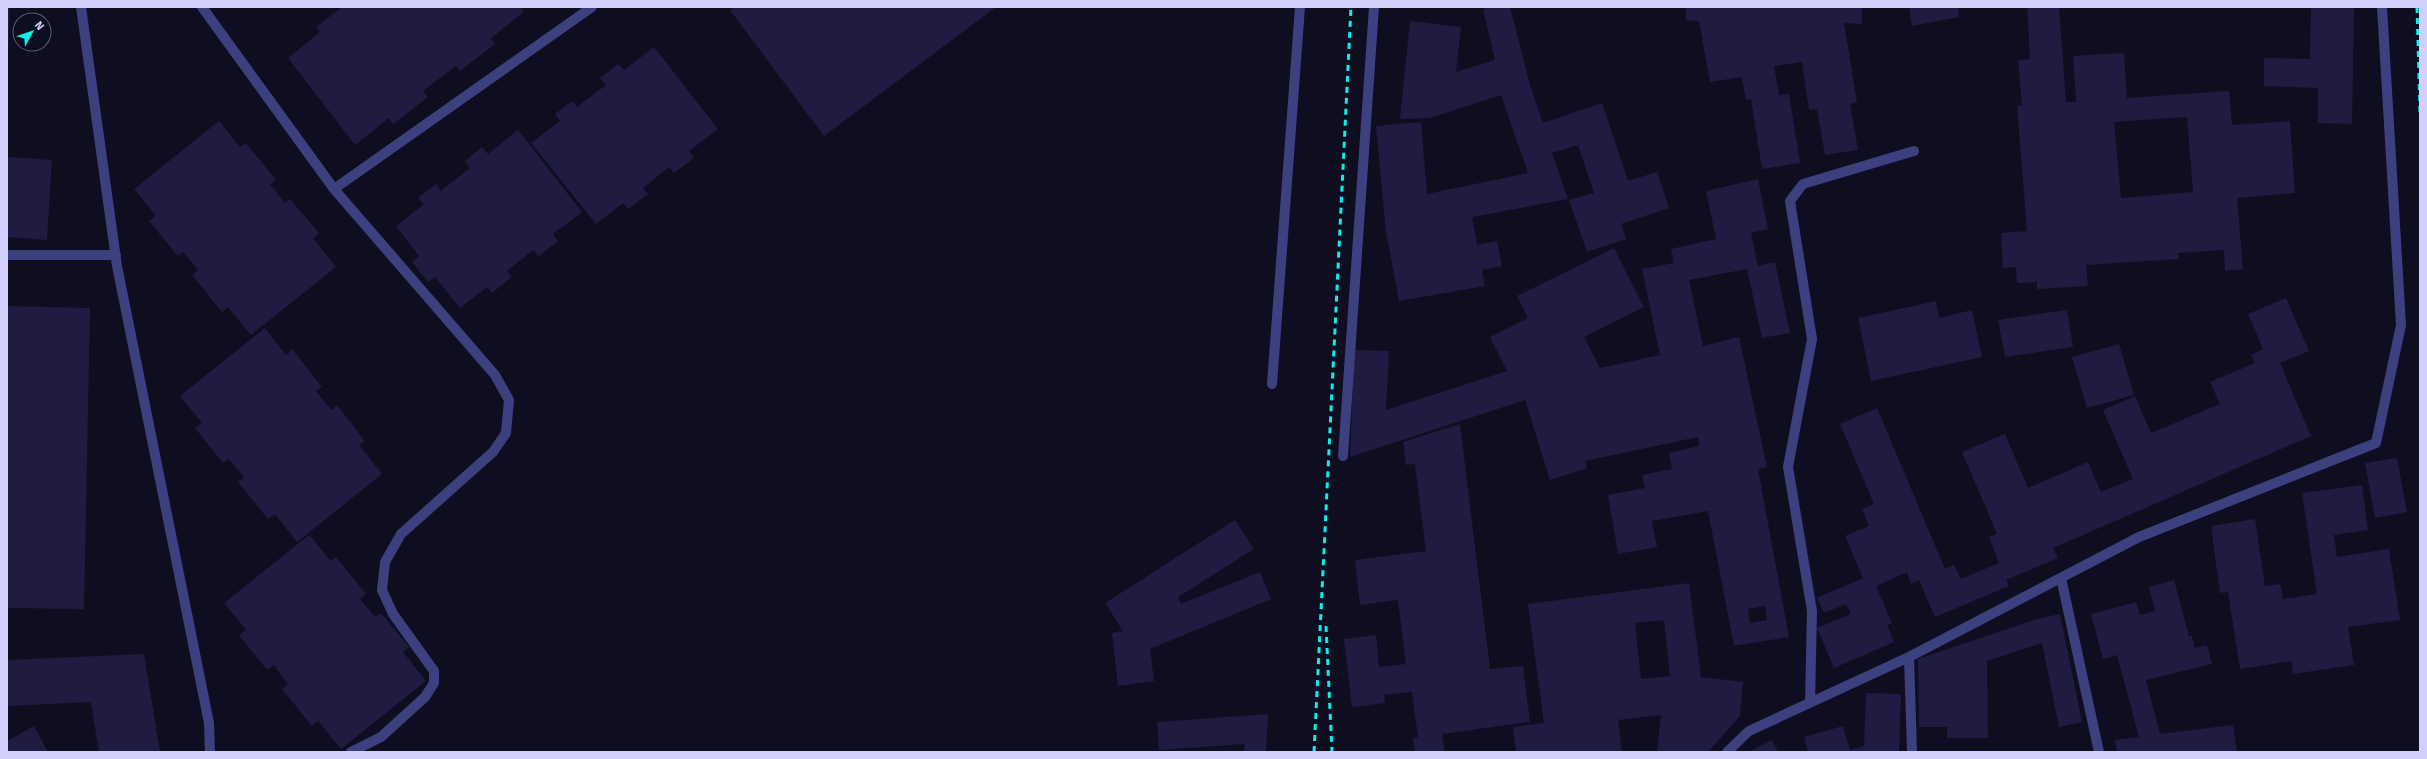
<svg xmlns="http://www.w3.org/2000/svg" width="2427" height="759" font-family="'Fira Sans',sans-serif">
	<rect width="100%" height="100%" fill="#0f0e21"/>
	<path fill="#1f1b41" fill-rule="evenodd" d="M7 7H10L8 57H7Z
		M342 7H520L524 12 491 38 495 44 460 71 456 66 423 91 428 97 393 124 389 118 355 145 288 58 320 32 316 27Z
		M734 7H996L824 136 730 10Z
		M1493 7H1510L1530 85 1543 123 1602 103 1628 181 1657 172 1669 208 1621 224 1626 239 1587 252 1569 200 1594 193 1578 145 1552 153 1568 199 1472 217 1477 245 1497 241 1502 266 1482 270 1485 286 1399 301 1386 232 1376 126 1421 122 1427 194 1528 173 1501 95 1430 118 1400 119 1410 21 1461 27 1456 72 1495 60 1483 9Z
		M1686 7H1862V24L1844 23 1857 102 1850 104 1858 150 1825 155 1817 109 1809 110 1802 62 1774 66 1779 95 1789 94 1800 163 1762 169 1751 99 1746 100 1742 77 1710 82 1699 21 1686 20Z
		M1909 7H1958L1959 17 1912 26Z
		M2027 7H2059L2066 102H2076L2073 56 2124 53 2127 98 2229 91 2232 125 2290 121 2295 193 2237 198 2243 269 2225 271 2224 250 2178 253 2179 259 2086 265 2088 286 2037 289V282L2017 283 2016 267 2003 268 2001 233 2027 231 2017 106 2022 105 2018 60 2030 59ZM2187 117 2193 192 2121 198 2114 122Z
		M2311 7H2354L2352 124 2318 123V88L2264 86V58L2310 59Z
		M654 47 718 129 689 151 694 158 674 173 669 167 643 188 648 194 628 209 623 203 596 224 531 143 560 121 555 114 572 101 577 107 606 85 600 78 618 64 624 70Z
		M219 121 240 147 246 143 276 180 270 184 285 203 290 199 319 233 313 238 336 267 251 335 228 307 222 312 192 275 198 270 183 252 178 256 149 221 156 216 134 189Z
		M518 130 582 212 553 234 558 241 539 256 533 250 507 271 512 277 492 293 487 287 460 308 435 277 428 282 412 262 419 256 396 226 424 204 418 198 436 184 441 191 470 168 465 161 482 147 488 154Z
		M7 157 52 160 47 240 7 237Z
		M1758 179 1768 229 1751 233 1758 266 1775 262 1790 333 1762 338 1747 269 1689 280 1703 346 1739 337 1767 467 1758 469 1789 637 1734 646 1708 511 1652 521 1657 547 1618 554 1608 495 1645 488 1642 475 1672 469 1669 453 1699 446 1698 437 1585 461 1587 468 1550 480 1525 400 1350 457 1354 350 1389 351 1386 410 1507 371 1490 337 1528 318 1517 296 1614 248 1644 307 1584 337 1600 368 1660 355 1642 269 1674 263 1671 249 1716 239 1706 191ZM1765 606 1767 620 1750 623 1748 609Z
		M2286 298 2309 351 2280 363 2311 436 2053 548 2058 558 2006 580 2009 586 1935 617 1919 580 1911 584 1907 572 1876 586 1892 623 1887 625 1894 642 1834 668 1817 628 1851 614 1846 604 1824 613 1817 598 1863 578 1845 536 1869 526 1862 509 1874 504 1840 424 1877 408 1945 569 1954 565 1961 579 1999 563 1989 537 1997 534 1962 452 2005 434 2028 488 2088 462 2101 492 2133 479 2103 410 2135 396 2151 433 2220 404 2210 382 2255 363 2251 355 2263 349 2248 314Z
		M1936 301 1939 318 1972 310 1982 357 1871 381 1858 318Z
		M8 306 90 308 84 609 7 608Z
		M2067 310 2073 347 2005 357 1998 320Z
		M265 328 286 355 292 349 322 387 316 391 331 410 337 405 365 441 359 445 382 474 297 542 275 514 268 519 238 482 244 477 229 459 223 463 195 428 202 423 180 396Z
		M2119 344 2134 395 2087 408 2072 357Z
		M1460 424 1490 669 1523 666 1530 722 1442 734 1445 752H1415L1413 738 1418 737 1412 692 1384 695 1385 703 1352 707 1344 639 1376 635 1379 667 1406 664 1398 600 1360 605 1355 560 1426 551 1415 464 1406 465 1403 442Z
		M2397 458 2407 512 2375 518 2365 463Z
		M2362 485 2368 530 2334 535 2337 557 2389 549 2400 620 2348 627 2354 665 2293 674 2292 661 2240 669 2228 592 2220 593 2211 526 2255 519 2265 586 2280 584 2283 599 2317 594 2302 493Z
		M1235 520 1254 549 1178 597 1181 604 1260 572 1271 599 1150 649 1154 681 1118 686 1112 633 1123 631 1105 603Z
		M309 535 331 561 336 557 366 594 360 599 375 617 381 613 409 647 403 652 426 681 341 749 318 721 312 726 282 689 288 684 274 665 267 670 239 635 246 630 224 603Z
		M2174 580 2189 636H2192L2195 648 2207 645 2212 664 2146 680 2160 734 2233 725 2237 752H2117L2115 740 2139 737 2117 655 2103 659 2091 614 2136 602 2140 615 2155 611 2149 587Z
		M1689 583 1701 677 1743 682 1740 716 1708 752H1657L1661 715 1618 720 1622 752H1516L1513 727 1544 723 1528 604ZM1664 620 1670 676 1641 679 1635 623Z
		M2060 614 2082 722 2059 727 2042 643 1987 661 1988 738H1947V727H1919L1918 659 2037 619Z
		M144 654 160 752H99L91 702 7 706V660Z
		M1866 693 1901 694 1899 752H1808L1804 737 1843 726 1850 750 1864 746Z
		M1268 714 1266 752H1244L1245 744 1159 750 1157 722Z
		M34 726 48 752H7V741Z
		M1772 740 1778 752H1748Z"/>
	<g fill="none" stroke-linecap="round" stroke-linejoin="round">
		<path stroke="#3c407e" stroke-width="10" d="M81 7 117 266 209 723 210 752
			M202 7 334 189 495 375 509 400 506 433 493 452 401 534 385 562 382 590 393 614 434 671V683L425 697 381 737 351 752
			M334 189 592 7
			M7 255H116
			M1272 384 1300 7
			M1343 456 1374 7
			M2061 578 2099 752
			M1909 657 1912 752
			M1810 703 1812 611 1788 467 1812 339 1790 201 1803 184 1914 151
			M1727 752 1749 731 1909 657 2139 537 2376 443 2401 325 2382 7"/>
		<path stroke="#0beeec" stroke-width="3" stroke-dasharray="6 5" stroke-linecap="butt" d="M2417 7 2420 112
			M1326 626 1332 752
			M1314 752 1351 7"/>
	</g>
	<rect width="2427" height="759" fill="none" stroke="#d1d0fd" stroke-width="16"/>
	<g transform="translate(32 32) rotate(50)"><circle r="19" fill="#0f0e21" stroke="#5d5c79"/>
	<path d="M0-3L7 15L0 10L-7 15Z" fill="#0beeec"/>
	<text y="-6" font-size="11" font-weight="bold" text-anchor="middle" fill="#d1d0fd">N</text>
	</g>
</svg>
